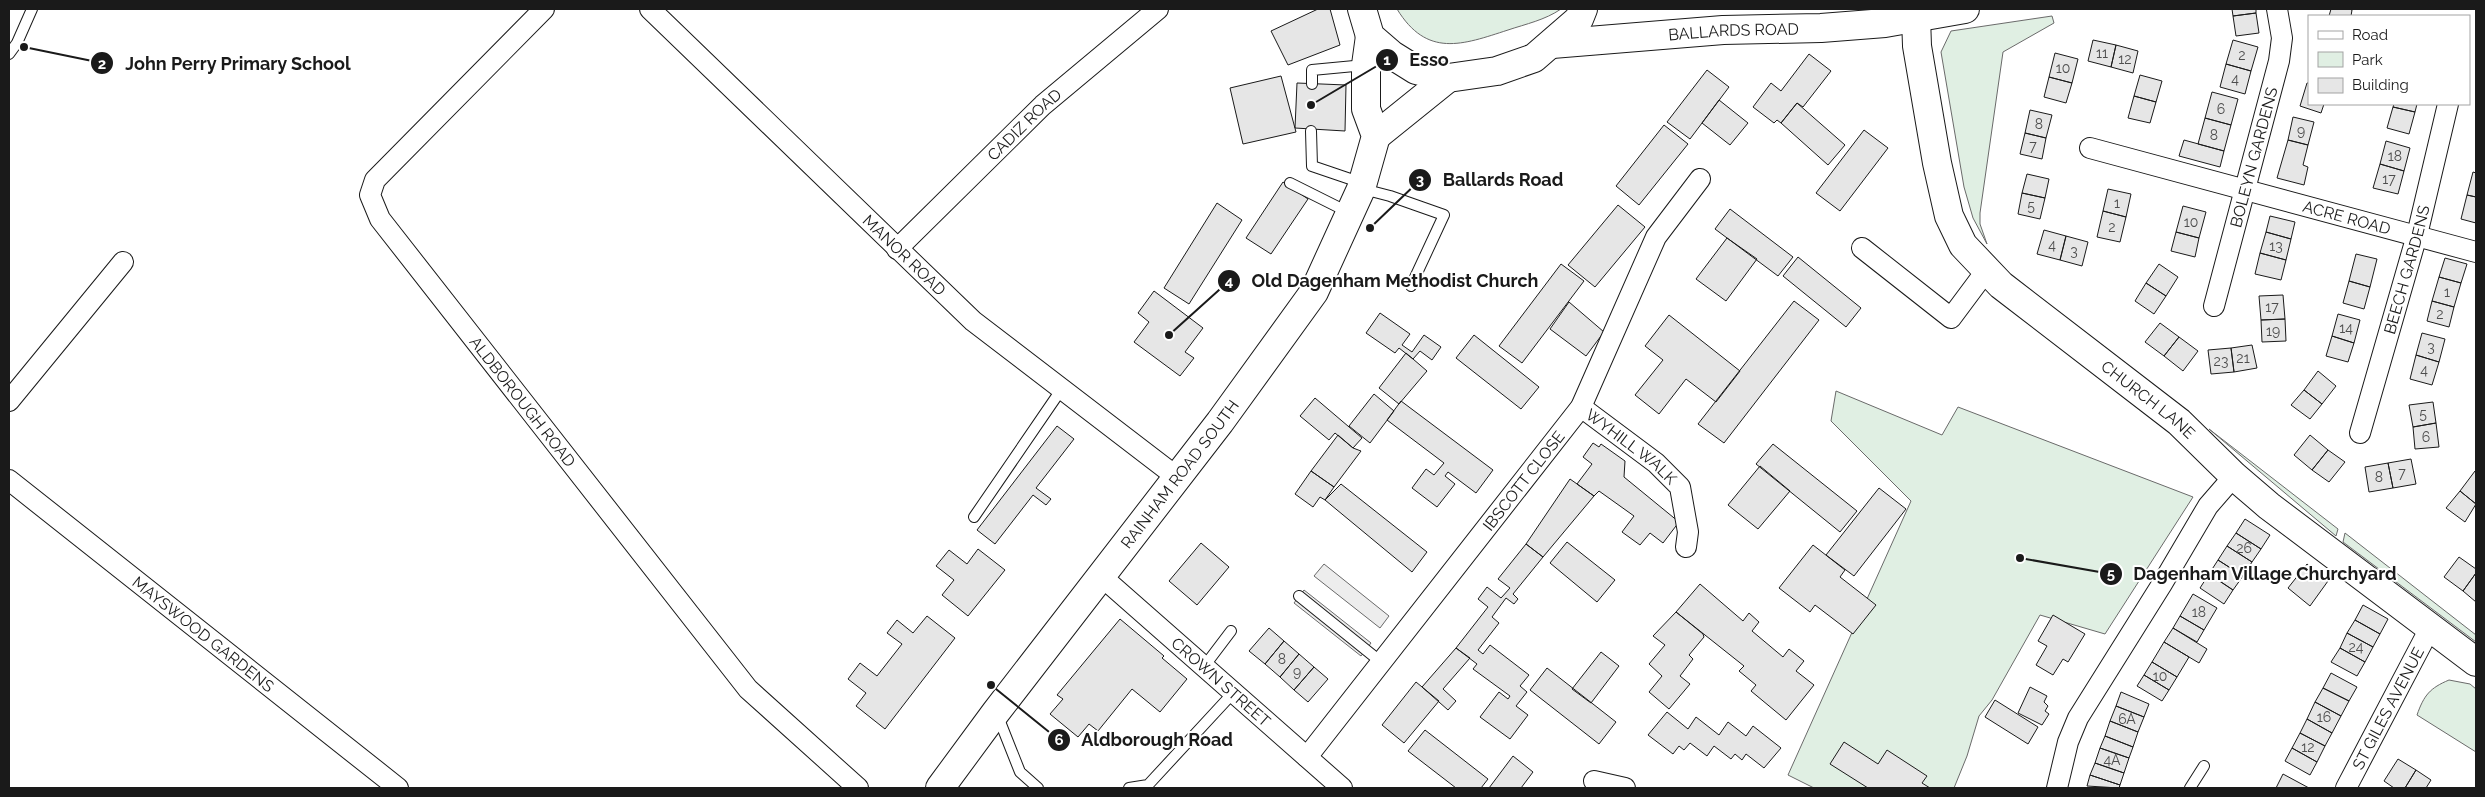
<svg xmlns="http://www.w3.org/2000/svg" width="2485" height="797" font-family="Raleway,sans-serif">
	<rect width="100%" height="100%" fill="#fff"/>
	<path fill="#e0efe3" stroke="#6a6a6a" d="M1397 9H1561C1545 20 1526 24 1508 30 1462 45 1427 58 1397 9Z
		M2052 16 2054 23 2003 52 1980 213V224L1987 244 1973 218 1964 187 1941 52 1951 31Z
		M1836 391 1942 435 1958 407 2193 497 2105 634 2040 615 1992 700 1979 716 1967 756 1954 788H1814L1788 775 1911 501 1831 421Z
		M2209 429 2338 529 2336 536Z
		M2345 533 2476 635V642L2343 542Z
		M2449 680 2470 684 2476 689V752L2417 715C2424 695 2430 688 2449 680Z"/>
	<path fill="#ededed" stroke="#6a6a6a" d="M1324 564 1389 616 1380 628 1314 576Z
		M1304 590 1371 643 1361 656 1294 603Z"/>
	<path fill="#e6e6e6" stroke="#1a1a1a" d="M1318 9H1330L1340 45 1288 65 1271 31Z
		M2232 9H2256V13L2233 16Z
		M2331 9H2349L2352 10 2351 16H2329Z
		M2256 13 2259 33 2236 36 2233 16Z
		M2093 40 2116 45 2111 67 2088 61Z
		M2233 40 2258 47 2251 71 2226 64Z
		M2116 45 2138 51 2133 73 2111 67Z
		M2055 53 2078 59 2072 83 2049 77Z
		M1809 54 1831 71 1803 107 1797 103 1781 123 1777 120 1774 123 1753 107 1771 83 1781 91Z
		M2226 64 2251 71 2245 94 2220 87Z
		M1707 70 1729 87 1690 139 1667 122Z
		M2140 75 2162 81 2156 102 2134 96Z
		M1281 76 1296 132 1243 144 1230 88Z
		M2049 77 2072 83 2066 103 2044 97Z
		M1297 83 1346 85 1345 131 1295 128Z
		M2307 83H2309V104H2324L2321 113 2300 106Z
		M2212 92 2238 99 2231 125 2205 118Z
		M2134 96 2156 102 2150 123 2128 118Z
		M1719 100 1748 123 1730 145 1702 123Z
		M1797 103 1845 145 1828 165 1781 123Z
		M2394 104H2417L2415 112 2393 107Z
		M2393 107 2415 112 2409 134 2387 128Z
		M2030 110 2052 115 2046 138 2025 133Z
		M2293 117 2314 122 2308 145 2288 140Z
		M2205 118 2231 125 2224 151 2198 144Z
		M1664 125 1688 144 1639 205 1616 186Z
		M1864 130 1888 148 1840 211 1816 193Z
		M2025 133 2046 138 2042 159 2020 154Z
		M2184 140 2224 151 2220 167 2179 156Z
		M2288 140 2308 145 2303 165 2308 167 2304 185 2277 178Z
		M2386 141 2410 148 2404 171 2380 164Z
		M2380 164 2404 171 2398 194 2373 188Z
		M2473 172 2476 173V197L2467 195Z
		M2027 174 2049 179 2045 198 2022 193Z
		M1283 182 1308 199 1271 254 1246 238Z
		M2108 189 2131 194 2126 217 2103 211Z
		M2022 193 2045 198 2040 219 2018 214Z
		M2467 195 2476 197V223L2461 219Z
		M1217 203 1242 220 1189 304 1164 288Z
		M1618 205 1645 227 1595 287 1568 265Z
		M2183 206 2206 212 2199 238 2176 232Z
		M1730 209 1793 257 1778 276 1715 229Z
		M2103 211 2126 217 2120 242 2097 237Z
		M2270 216 2295 222 2291 239 2266 232Z
		M2044 230 2066 236 2060 260 2037 254Z
		M2176 232 2199 238 2195 257 2171 251Z
		M2266 232 2291 239 2286 260 2260 253Z
		M2066 236 2088 242 2082 266 2060 260Z
		M1727 238 1757 259 1726 301 1696 279Z
		M2260 253 2286 260 2281 280 2255 274Z
		M2356 254 2377 259 2370 287 2349 281Z
		M1798 257 1861 308 1846 327 1783 276Z
		M2445 258 2467 264 2461 283 2439 277Z
		M1561 264 1584 281 1522 363 1499 346Z
		M2159 264 2178 277 2166 296 2146 283Z
		M2439 277 2461 283 2454 307 2432 301Z
		M2349 281 2370 287 2364 309 2343 303Z
		M2146 283 2166 296 2154 314 2135 301Z
		M1154 291 1203 328 1185 352 1194 358 1180 376 1134 342 1149 322 1138 313Z
		M2283 295 2285 319 2261 320 2259 296Z
		M1794 301 1819 320 1724 443 1698 424Z
		M2432 301 2454 307 2449 327 2427 321Z
		M1569 302 1604 332 1586 356 1550 329Z
		M1380 313 1410 334 1402 345 1412 352 1424 335 1441 347 1432 360 1420 351 1413 359 1399 348 1395 353 1366 333Z
		M2338 314 2360 320 2354 343 2332 336Z
		M1669 315 1740 371 1716 402 1686 379 1659 414 1635 395 1663 360 1645 346Z
		M2285 319 2286 341 2262 342 2261 320Z
		M2160 323 2179 337 2164 356 2145 342Z
		M2422 333 2445 339 2439 362 2416 355Z
		M1474 335 1539 387 1521 409 1456 358Z
		M2332 336 2354 343 2348 362 2326 356Z
		M2179 337 2198 351 2183 371 2164 356Z
		M2252 345 2257 368 2234 372 2231 348Z
		M2231 348 2234 372 2211 374 2208 350Z
		M1406 353 1427 371 1399 404 1379 388Z
		M2416 355 2439 362 2432 385 2410 379Z
		M2318 371 2336 386 2322 404 2304 390Z
		M2304 390 2322 404 2310 419 2291 405Z
		M1374 394 1394 411 1370 443 1349 426Z
		M1315 398 1362 438 1353 448 1335 433 1329 440 1300 416Z
		M1401 401 1493 470 1476 493 1448 472 1445 476 1455 484 1437 507 1412 488 1426 469 1434 475 1444 463 1387 420Z
		M2433 402 2436 423 2413 427 2409 405Z
		M2436 423 2439 447 2415 449 2413 427Z
		M1057 426 1074 439 1036 488 1051 499 1046 505 1033 495 995 544 977 530Z
		M1338 435 1353 448 1361 451 1334 487 1311 471Z
		M2310 435 2328 450 2312 470 2294 455Z
		M1593 443 1599 447 1601 444 1625 461 1624 477 1679 522 1663 543 1650 533 1640 545 1622 532 1634 516 1599 491 1594 496 1577 484 1592 464 1583 457Z
		M1773 444 1857 511 1840 532 1756 464Z
		M2328 450 2345 462 2329 482 2312 470Z
		M2411 459 2416 484 2393 488 2388 463Z
		M2388 463 2393 488 2369 492 2365 467Z
		M1760 466 1790 491 1758 529 1728 505Z
		M1311 471 1334 487 1325 500 1320 497 1313 507 1295 494Z
		M2475 471 2476 472V504L2460 491Z
		M1570 479 1594 496 1543 557 1526 544Z
		M1341 484 1427 552 1412 572 1325 500Z
		M1879 488 1906 509 1854 576 1826 555Z
		M2460 491 2476 504 2465 522 2446 508Z
		M2245 519 2270 535 2261 549 2236 533Z
		M2236 533 2261 549 2252 562 2227 546Z
		M1567 542 1615 580 1597 602 1550 563Z
		M1201 543 1229 567 1197 605 1169 581Z
		M1526 544 1543 557 1513 594 1518 599 1514 604 1506 598 1492 617 1499 623 1478 650 1483 654 1490 645 1529 675 1520 686 1527 692 1516 706 1528 715 1510 739 1480 717 1499 692 1508 699 1510 696 1473 669 1477 664 1456 648 1488 607 1478 599 1487 587 1501 598 1510 588 1498 579Z
		M1813 545 1845 570 1840 577 1876 605 1853 634 1815 605 1810 612 1779 588Z
		M2227 546 2252 562 2243 576 2218 560Z
		M978 549 1005 570 968 616 942 595 954 580 936 566 949 550 967 564Z
		M2459 557 2476 569V573L2463 591 2444 577Z
		M2218 560 2243 576 2233 590 2209 574Z
		M2307 564 2328 581 2310 606 2288 588Z
		M2476 573V602L2463 591Z
		M2209 574 2233 590 2224 604 2200 588Z
		M1700 584 1743 621 1749 613 1759 622 1752 631 1783 657 1789 649 1804 661 1796 671 1814 685 1786 720 1751 691 1756 685 1739 671 1744 666 1676 612Z
		M2193 594 2217 608 2204 630 2180 616Z
		M2363 605 2388 619 2380 634 2355 620Z
		M1676 612 1703 634 1704 637 1689 655 1693 659 1680 676 1690 684 1669 709 1649 692 1662 676 1649 664 1665 645 1653 636Z
		M2053 615 2085 634 2068 662 2063 659 2053 675 2036 665 2047 646 2038 641Z
		M927 616 955 638 885 729 856 706 866 693 848 679 860 663 877 676 902 644 887 633 897 620 913 633Z
		M2180 616 2204 630 2197 642 2173 628Z
		M1120 619 1164 656 1162 658 1187 679 1160 712 1132 689 1098 731 1089 724 1078 737 1050 714 1063 699 1057 695Z
		M2355 620 2380 634 2373 647 2347 633Z
		M1269 628 1284 641 1265 664 1249 651Z
		M2173 628 2207 649 2199 663 2164 642Z
		M2347 633 2373 647 2365 662 2340 648Z
		M1284 641 1299 654 1280 677 1265 664Z
		M2164 642 2189 657 2177 677 2152 662Z
		M1456 648 1470 658 1443 689 1456 701 1448 710 1422 687Z
		M2340 648 2365 662 2357 676 2331 662Z
		M1601 652 1619 666 1591 703 1572 689Z
		M1299 654 1314 667 1294 690 1280 677Z
		M2152 662 2177 677 2169 690 2144 675Z
		M1314 667 1328 679 1308 702 1294 690Z
		M1547 668 1616 722 1599 744 1530 690Z
		M2331 673 2357 687 2349 701 2323 688Z
		M2144 675 2169 690 2162 701 2137 686Z
		M1416 682 1439 701 1404 743 1382 725Z
		M2030 687 2047 696 2044 702 2048 706 2045 711 2049 714 2042 725 2018 713Z
		M2323 688 2349 701 2341 716 2315 702Z
		M2121 692 2149 704 2144 717 2116 706Z
		M1995 700 2038 727 2028 744 1985 717Z
		M2315 702 2341 716 2332 733 2307 719Z
		M2116 706 2144 717 2138 732 2110 721Z
		M1667 712 1688 729 1696 717 1719 735 1728 722 1746 736 1753 726 1781 748 1764 768 1746 754 1742 760 1735 754 1731 759 1714 746 1707 756 1690 743 1684 750 1679 746 1673 754 1648 735Z
		M2307 719 2332 733 2325 746 2300 733Z
		M2110 721 2138 732 2133 747 2105 736Z
		M1425 730 1488 779 1481 788H1456L1408 751Z
		M2300 733 2325 746 2317 762 2292 748Z
		M2105 736 2133 747 2129 758 2100 748Z
		M1844 742 1878 764 1887 750 1927 776 1922 783 1930 788H1868L1830 764Z
		M2100 748 2129 758 2124 773 2095 763Z
		M2292 748 2317 762 2310 775 2285 761Z
		M1513 756 1533 772 1521 788H1489Z
		M2398 759 2416 770 2405 788H2394L2384 781Z
		M2095 763 2124 773 2120 785 2090 775Z
		M2416 770 2431 780 2426 788H2405Z
		M2283 774 2309 788H2276Z
		M2090 775 2120 785 2119 788 2087 786Z"/>
	<g fill="none" stroke-linecap="round" stroke-linejoin="round">
		<defs>
			<path id="lane" d="M9 54 17 43 32 9
				M1312 84V70L1365 65
				M1311 131 1312 166 1362 183
				M1290 183 1350 213
				M1363 189 1390 196 1444 215 1411 286
				M974 517 1061 390
				M1299 596 1381 662
				M1203 668 1231 631
				M997 714 1020 772 1038 788
				M1129 788 1148 785 1233 693
				M2190 788 2204 766"/>
			<g id="street">
				<path id="s1" d="M544 9 375 180 370 195 380 219 748 689 858 788"/>
				<path id="s2" d="M650 9 973 321 1178 478"/>
				<path id="s3" d="M2090 148 2476 252"/>
				<path d="M1862 248 1951 318 1986 271"/>
				<path id="s4" d="M897 249 1043 105 1158 9"/>
				<path id="s5" d="M2214 306 2279 61 2282 38 2277 9"/>
				<path d="M9 401 123 262"/>
				<path id="s6" d="M1581 407 1656 463 1680 487 1688 532 1686 547"/>
				<path id="s7" d="M2360 433 2417 235 2448 104"/>
				<path id="s8" d="M9 480 398 788"/>
				<path id="s9" d="M1101 576 1342 788"/>
				<path id="s10" d="M1307 757 1581 407 1656 237 1700 179"/>
				<path d="M1594 781 1625 788"/>
				<path d="M2057 788 2068 742 2078 718 2162 584 2208 506 2234 476"/>
				<path id="s11" d="M2346 788 2430 628"/>
			</g>
			<g id="secondary">
				<path id="s12" d="M1916 17 1917 46 1937 163 1949 216 1963 245 2001 285 2179 422 2234 476 2269 506 2476 662"/>
				<path id="s13" d="M1552 44 1723 30 1821 28 1885 23 1965 9"/>
			</g>
			<g id="primary">
				<path d="M1362 9 1370 36 1392 55 1416 70 1448 78 1497 71 1534 58 1579 19 1583 9"/>
				<path d="M1376 136 1448 78"/>
				<path id="s14" d="M940 788 996 712 1220 422 1314 292 1361 189 1376 136 1366 109V65L1370 36"/>
			</g>
		</defs>
		<use href="#lane" stroke="#1a1a1a" stroke-width="12"/>
		<use href="#street" stroke="#1a1a1a" stroke-width="22"/>
		<use href="#secondary" stroke="#1a1a1a" stroke-width="30"/>
		<use href="#primary" stroke="#1a1a1a" stroke-width="30"/>
		<use href="#lane" stroke="#fff" stroke-width="10"/>
		<use href="#street" stroke="#fff" stroke-width="20"/>
		<use href="#secondary" stroke="#fff" stroke-width="28"/>
		<use href="#primary" stroke="#fff" stroke-width="28"/>
	</g>
	<g text-anchor="middle" stroke-width="4" stroke-linejoin="round" paint-order="stroke">
		<g font-size="14" fill="#4d4d4d">
			<text x="2102" y="58">11</text>
			<text x="2242" y="60">2</text>
			<text x="2125" y="64">12</text>
			<text x="2063" y="73">10</text>
			<text x="2235" y="84">4</text>
			<text x="2221" y="114">6</text>
			<text x="2039" y="129">8</text>
			<text x="2301" y="136">9</text>
			<text x="2214" y="140">8</text>
			<text x="2033" y="151">7</text>
			<text x="2395" y="161">18</text>
			<text x="2389" y="184">17</text>
			<text x="2117" y="208">1</text>
			<text x="2031" y="211">5</text>
			<text x="2191" y="227">10</text>
			<text x="2112" y="232">2</text>
			<text x="2052" y="250">4</text>
			<text x="2276" y="251">13</text>
			<text x="2074" y="256">3</text>
			<text x="2447" y="297">1</text>
			<text x="2272" y="312">17</text>
			<text x="2440" y="319">2</text>
			<text x="2346" y="333">14</text>
			<text x="2273" y="336">19</text>
			<text x="2431" y="352">3</text>
			<text x="2243" y="363">21</text>
			<text x="2221" y="366">23</text>
			<text x="2424" y="375">4</text>
			<text x="2423" y="419">5</text>
			<text x="2426" y="442">6</text>
			<text x="2402" y="478">7</text>
			<text x="2379" y="482">8</text>
			<text x="2244" y="553">26</text>
			<text x="2199" y="617">18</text>
			<text x="2356" y="652">24</text>
			<text x="1282" y="664">8</text>
			<text x="1297" y="677">9</text>
			<text x="2160" y="681">10</text>
			<text x="2324" y="722">16</text>
			<text x="2127" y="724">6A</text>
			<text x="2308" y="752">12</text>
			<text x="2112" y="765">4A</text>
		</g>
		<g font-size="16" fill="#1a1a1a" stroke="#fff">
			<text dy="6" stroke="none"><textPath href="#s13" startOffset="182">BALLARDS ROAD</textPath></text>
			<text dy="6" stroke="none"><textPath href="#s4" startOffset="178">CADIZ ROAD</textPath></text>
			<text dy="6" stroke="none"><textPath href="#s5" startOffset="154">BOLEYN GARDENS</textPath></text>
			<text dy="6" stroke="none"><textPath href="#s3" startOffset="266">ACRE ROAD</textPath></text>
			<text dy="6" stroke="none"><textPath href="#s2" startOffset="354">MANOR ROAD</textPath></text>
			<text dy="6" stroke="none"><textPath href="#s7" startOffset="170">BEECH GARDENS</textPath></text>
			<text dy="6" stroke="none"><textPath href="#s1" startOffset="514">ALDBOROUGH ROAD</textPath></text>
			<text dy="6" stroke="none"><textPath href="#s12" startOffset="476">CHURCH LANE</textPath></text>
			<text dy="6" stroke="none"><textPath href="#s6" startOffset="64">WYHILL WALK</textPath></text>
			<text dy="6" stroke="none"><textPath href="#s14" startOffset="395">RAINHAM ROAD SOUTH</textPath></text>
			<text dy="6" stroke="none"><textPath href="#s10" startOffset="351">IBSCOTT CLOSE</textPath></text>
			<text dy="6" stroke="none"><textPath href="#s8" startOffset="248">MAYSWOOD GARDENS</textPath></text>
			<text dy="6" stroke="none"><textPath href="#s9" startOffset="160">CROWN STREET</textPath></text>
			<text dy="6" stroke="none"><textPath href="#s11" startOffset="90">ST GILES AVENUE</textPath></text>
		</g>
	</g>
	<path fill="none" stroke="#1a1a1a" stroke-width="2" d="M1311 105L1387 60M24 47L102 63M1370 228L1420 180M1169 335L1229 281M2020 558L2111 574M991 685L1059 740"/>
	<g fill="#1a1a1a" stroke="#fff" stroke-width="2">
		<circle cx="1311" cy="105" r="5"/>
		<circle cx="24" cy="47" r="5"/>
		<circle cx="1370" cy="228" r="5"/>
		<circle cx="1169" cy="335" r="5"/>
		<circle cx="2020" cy="558" r="5"/>
		<circle cx="991" cy="685" r="5"/>
		<circle cx="1387" cy="60" r="12"/>
		<circle cx="102" cy="63" r="12"/>
		<circle cx="1420" cy="180" r="12"/>
		<circle cx="1229" cy="281" r="12"/>
		<circle cx="2111" cy="574" r="12"/>
		<circle cx="1059" cy="740" r="12"/>
	</g>
	<g font-size="15" text-anchor="middle" font-weight="bold" fill="#fff">
		<text x="1387" y="65">1</text>
		<text x="102" y="69">2</text>
		<text x="1420" y="185">3</text>
		<text x="1229" y="286">4</text>
		<text x="2111" y="579">5</text>
		<text x="1059" y="745">6</text>
	</g>
	<g font-size="18" text-anchor="middle" font-weight="bold" fill="#1a1a1a" stroke="#fff" stroke-width="4" stroke-linejoin="round" paint-order="stroke">
		<text x="1429" y="66">Esso</text>
		<text x="238" y="70">John Perry Primary School</text>
		<text x="1503" y="186">Ballards Road</text>
		<text x="1395" y="287">Old Dagenham Methodist Church</text>
		<text x="2265" y="580">Dagenham Village Churchyard</text>
		<text x="1157" y="746">Aldborough Road</text>
	</g>
	<rect width="2485" height="797" fill="none" stroke="#1a1a1a" stroke-width="20"/>
	<rect x="2308" y="15" width="162" height="90" fill="#ffffff" stroke="#a3a3a3"/>
	<rect x="2318" y="31" width="25" height="8" fill="#ffffff" stroke="#a3a3a3"/>
	<text x="2352" y="40" font-size="15" fill="#1a1a1a">Road</text>
	<rect x="2318" y="52" width="25" height="15" fill="#e0efe3" stroke="#a3a3a3"/>
	<text x="2352" y="65" font-size="15" fill="#1a1a1a">Park</text>
	<rect x="2318" y="78" width="25" height="15" fill="#e6e6e6" stroke="#a3a3a3"/>
	<text x="2352" y="90" font-size="15" fill="#1a1a1a">Building</text>
</svg>
